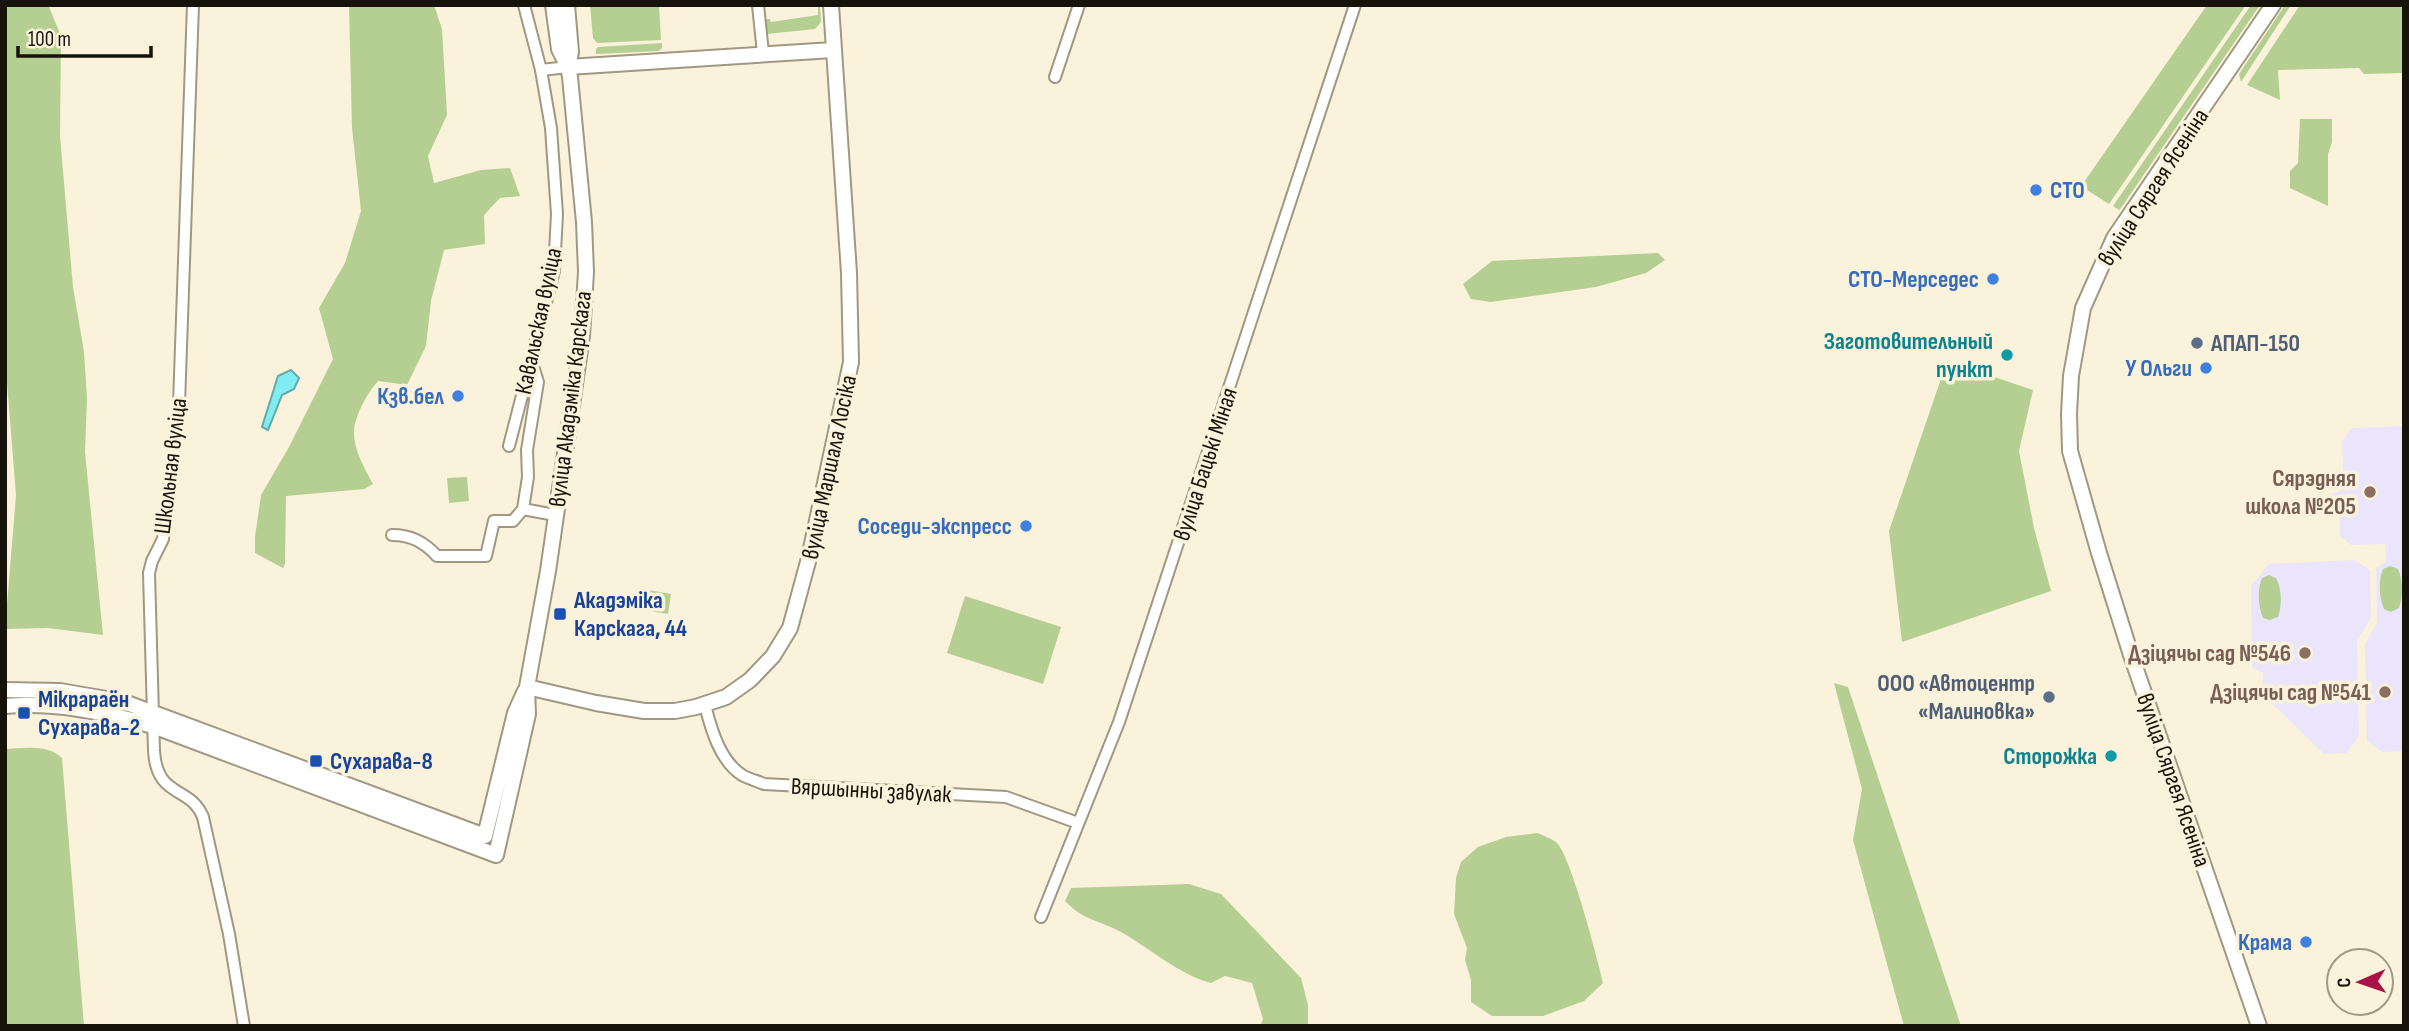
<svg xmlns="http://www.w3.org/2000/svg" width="2409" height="1031" font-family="'Sofia Sans Condensed',sans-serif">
	<rect width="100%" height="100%" fill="#fbf2db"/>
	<path fill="#eae5fb" d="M2404 426V751L2382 752 2367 741 2365 644 2377 623 2376 569 2386 561 2385 544 2351 545 2340 536V512L2332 505V494L2341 490 2344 483 2342 441 2352 428Z
		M2354 560 2370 570 2371 618 2357 640 2359 736 2347 753 2324 754 2263 695V673L2252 667 2251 586 2269 564Z"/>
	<path fill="#b5cf92" d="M5 5 49 7 61 36 60 136 73 287 84 352 87 398 85 452 103 635 48 628 5 629 16 495 5 358Z
		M349 5H434L442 29 447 115 428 156 434 183 481 170 510 168 520 196 500 198 484 215 485 244 444 250 431 301 426 346 407 385 378 381C368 392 355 415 354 431 353 449 365 469 373 484L364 489 286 496 285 564 283 568 255 553V537L261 495 289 447 333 359 319 308 345 263 361 211 352 128Z
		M590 5H659L661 40 597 43 593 38Z
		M818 5H820L821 22 815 29 767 34 765 19H770L771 22 818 15Z
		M2207 5H2246L2109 204 2076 183 2082 185Z
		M2251 5H2260L2121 208 2119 210 2113 206Z
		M2285 5H2291L2241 82 2239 74Z
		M2300 5H2404V73L2364 74 2359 68 2278 70 2280 100 2247 85Z
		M662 43V48L659 51 596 54V49L598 47Z
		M2300 119H2332V142L2328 154V206L2290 188V171L2298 163Z
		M1658 253 1665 260 1646 273 1596 287 1491 302 1471 299 1463 284 1492 261Z
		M1947 361 2033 390 2019 451 2034 528 2051 591 1902 642 1889 531Z
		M467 477 469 501 449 503 447 478Z
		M2390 566 2398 569C2403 580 2403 596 2399 608L2391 612 2384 609C2379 597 2378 581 2383 569Z
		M2269 575 2276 578C2282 589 2282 605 2278 617L2270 620 2263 618C2258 606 2257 590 2262 578Z
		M642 589 671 594 668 614 638 609Z
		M965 596 1061 627 1043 684 947 653Z
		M1834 683 1848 687 1961 1026H1904L1853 840 1862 789Z
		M5 749C24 748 48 744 62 758L84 1026H5Z
		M1538 833C1543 836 1553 839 1557 843 1571 857 1598 960 1603 983L1584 1001 1543 1016H1492L1471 1002V980L1465 960 1467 948 1454 914 1456 878 1461 862 1478 847 1506 837Z
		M1189 884 1221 894 1301 978 1308 1005V1026H1260L1263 1019 1252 983 1225 976 1211 983C1178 974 1151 949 1121 932 1099 920 1084 921 1065 901L1071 888Z"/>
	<path fill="#82ecf3" stroke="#62abad" stroke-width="2" d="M291 370 299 378 294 389 282 395 268 430 262 427 278 376Z"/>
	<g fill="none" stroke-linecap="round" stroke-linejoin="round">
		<defs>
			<path id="street" d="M193 5 179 404 163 539 152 561 149 573 154 751C157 799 190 785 203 817L229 934 244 1026
				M758 5 763 53
				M541 70 568 67
				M1055 77 1079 5
				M509 446 554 271 557 214 551 128 541 70 524 5
				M523 509 555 515
				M392 535C411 535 424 542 437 556H486L494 521H513L523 509 528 477 527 450 538 382 532 363
				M705 705C711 729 720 761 742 775 749 779 757 781 764 784L1006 797 1078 823
				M1041 917 1119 722 1355 5"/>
			<path id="secondary" d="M567 5 571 52 568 67
				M568 67 833 50
				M527 687 596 703 644 711H675L696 707 726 697 750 680 773 656 790 628 809 558 851 362 849 273 831 5
				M5 690 60 691 124 702 485 836 515 713 525 691
				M5 706C56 702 105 712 153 726L496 855 528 714 527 687 548 571 582 336 586 272 584 222 570 77 568 67 559 49 553 5
				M2259 1026 2131 655 2099 553 2070 451 2069 414 2071 376 2083 308 2114 238 2273 5"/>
		</defs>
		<use href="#street" stroke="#a09883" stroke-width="14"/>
		<use href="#secondary" stroke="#a09883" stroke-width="18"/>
		<use href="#street" stroke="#fff" stroke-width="10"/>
		<use href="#secondary" stroke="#fff" stroke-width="14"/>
	</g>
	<g fill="#3f7fe0" stroke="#fbf2db" stroke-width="2.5">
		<circle cx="2036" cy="190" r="7"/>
		<circle cx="1993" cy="279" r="7"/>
		<circle cx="2206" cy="368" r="7"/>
		<circle cx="458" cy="396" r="7"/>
		<circle cx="1026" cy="526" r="7"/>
		<circle cx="2306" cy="942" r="7"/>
	</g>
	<g fill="#5c6f8a" stroke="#fbf2db" stroke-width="2.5">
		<circle cx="2197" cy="343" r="7"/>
		<circle cx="2049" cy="697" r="7"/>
	</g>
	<g fill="#0f9aa8" stroke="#fbf2db" stroke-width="2.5">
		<circle cx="2007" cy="355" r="7"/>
		<circle cx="2111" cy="756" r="7"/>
	</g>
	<g fill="#8d6e63" stroke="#fbf2db" stroke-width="2.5">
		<circle cx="2370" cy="492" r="7"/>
		<circle cx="2305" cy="653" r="7"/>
		<circle cx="2385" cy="692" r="7"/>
	</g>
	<g fill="#1a4fb4" stroke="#fbf2db" stroke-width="2.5">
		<rect x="553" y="607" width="14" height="14" rx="3.5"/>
		<rect x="17" y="706" width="14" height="14" rx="3.5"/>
		<rect x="309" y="754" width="14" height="14" rx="3.5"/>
	</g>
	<g text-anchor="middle" stroke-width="7" stroke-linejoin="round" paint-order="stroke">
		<g font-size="24" fill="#16130b" stroke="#fbf2db">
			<text transform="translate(2153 187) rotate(-57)" y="8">вуліца Сяргея Ясеніна</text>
			<text transform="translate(538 321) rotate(-78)" y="8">Кавальская вуліца</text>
			<text transform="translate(570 399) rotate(-83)" y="8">вуліца Акадэміка Карскага</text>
			<text transform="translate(1205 464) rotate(-72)" y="8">вуліца Бацькі Міная</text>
			<text transform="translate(170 466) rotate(-83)" y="8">Школьная вуліца</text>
			<text transform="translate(829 467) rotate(-78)" y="8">вуліца Маршала Лосіка</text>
			<text transform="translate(2174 780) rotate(71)" y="8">вуліца Сяргея Ясеніна</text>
			<text transform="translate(871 790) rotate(3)" y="8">Вяршынны завулак</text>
		</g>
		<g font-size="24" font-weight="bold" fill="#366cbe" stroke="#fbf2db" text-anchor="end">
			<text x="2050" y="198" text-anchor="start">СТО</text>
			<text x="1979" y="287">СТО-Мерседес</text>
			<text x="2192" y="376">У Ольги</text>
			<text x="444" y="404">Кзв.бел</text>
			<text x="1012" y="534">Соседи-экспресс</text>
			<text x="2292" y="950">Крама</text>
		</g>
		<g font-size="24" font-weight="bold" fill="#0d838f" stroke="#fbf2db" text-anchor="end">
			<text x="1993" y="349">Заготовительный<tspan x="1993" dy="28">пункт</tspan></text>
			<text x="2097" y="764">Сторожка</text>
		</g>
		<g font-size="24" font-weight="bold" fill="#4e5e75" stroke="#fbf2db" text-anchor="start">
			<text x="2211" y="351">АПАП-150</text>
			<text x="2035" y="691" text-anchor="end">ООО «Автоцентр<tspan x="2035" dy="28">«Малиновка»</tspan></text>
		</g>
		<g font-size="24" font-weight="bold" fill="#785e54" stroke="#fbf2db" text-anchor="end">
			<text x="2356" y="486">Сярэдняя<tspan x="2356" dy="28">школа №205</tspan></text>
			<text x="2291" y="661">Дзіцячы сад №546</text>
			<text x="2371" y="700">Дзіцячы сад №541</text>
		</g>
		<g font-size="24" font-weight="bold" fill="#164399" stroke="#fbf2db" text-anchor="start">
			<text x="574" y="608">Акадэміка<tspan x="574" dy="28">Карскага, 44</tspan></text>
			<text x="38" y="707">Мікрараён<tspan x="38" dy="28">Сухарава-2</tspan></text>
			<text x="330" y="769">Сухарава-8</text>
		</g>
	</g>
	<rect width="2409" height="1031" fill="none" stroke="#16130b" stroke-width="14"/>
	<g transform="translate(2360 982) rotate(268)"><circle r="33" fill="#fbf2db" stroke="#9f9988" stroke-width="2"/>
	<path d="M0-5L12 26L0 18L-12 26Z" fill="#a81447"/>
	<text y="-10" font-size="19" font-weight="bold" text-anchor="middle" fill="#16130b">С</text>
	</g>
	<path d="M18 46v10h133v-10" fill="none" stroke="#16130b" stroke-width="3.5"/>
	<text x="28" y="46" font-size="21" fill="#16130b" stroke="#fbf2db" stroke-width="5" paint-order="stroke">100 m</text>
</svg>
